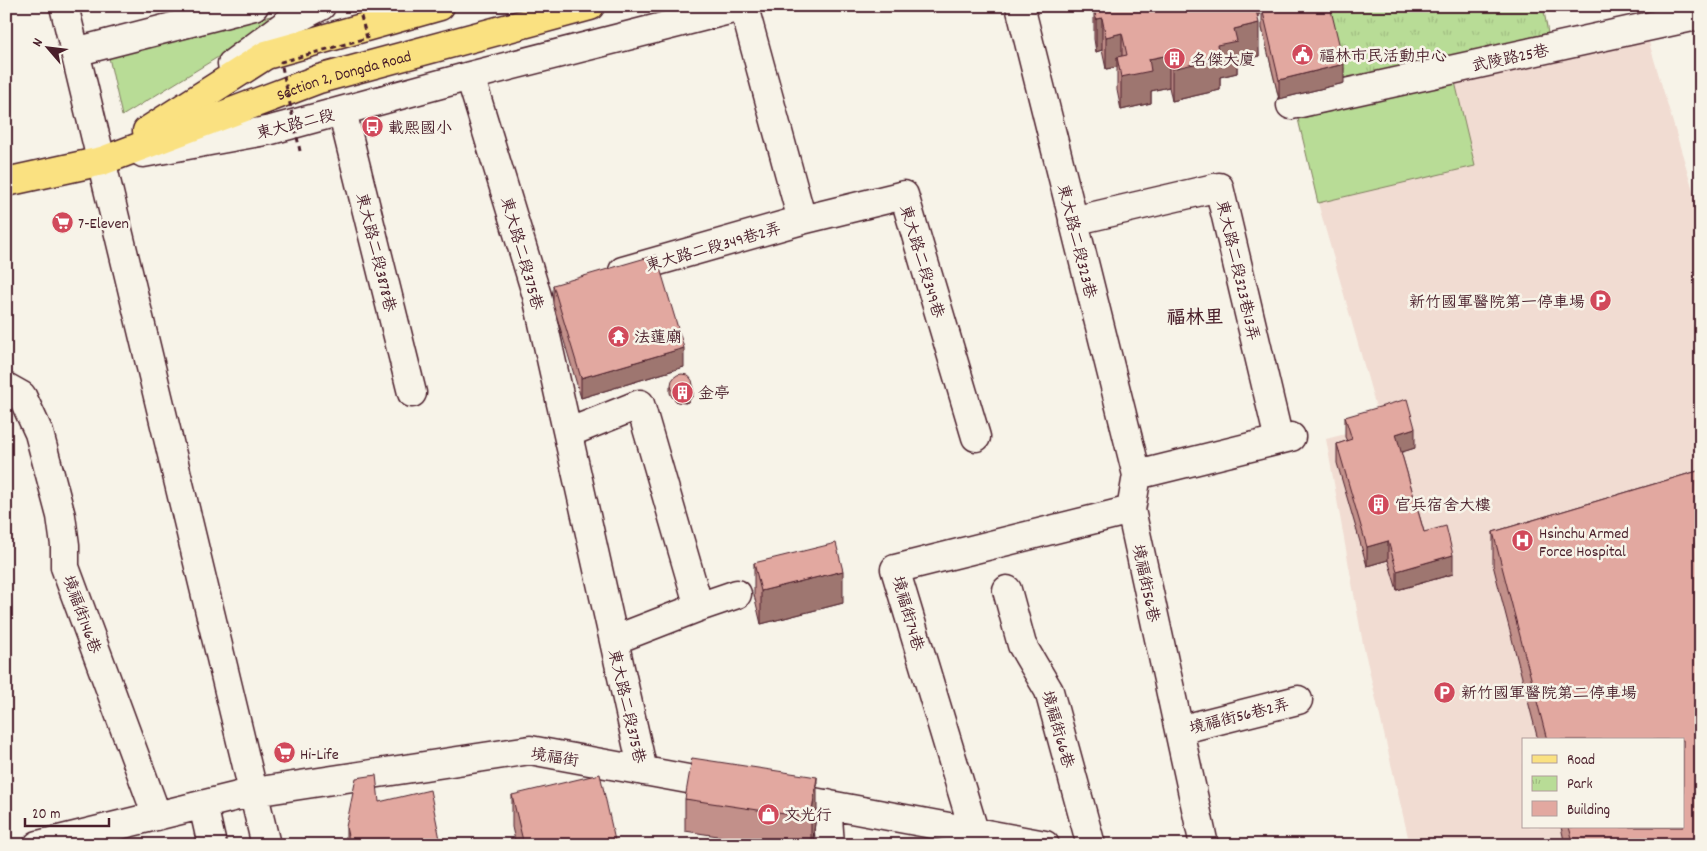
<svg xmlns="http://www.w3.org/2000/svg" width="1707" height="851" font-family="Dekko,'LXGW WenKai TC',sans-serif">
	<defs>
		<pattern id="park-tufts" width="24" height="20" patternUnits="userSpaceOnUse" patternTransform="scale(1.25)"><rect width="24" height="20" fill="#b8dc96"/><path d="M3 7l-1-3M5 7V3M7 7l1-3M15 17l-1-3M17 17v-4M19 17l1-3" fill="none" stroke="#a0bc81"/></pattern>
	</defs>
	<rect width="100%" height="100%" fill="#f7f3e8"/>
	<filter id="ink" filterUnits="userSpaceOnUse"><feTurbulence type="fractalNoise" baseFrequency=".02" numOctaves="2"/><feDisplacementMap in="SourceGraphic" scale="10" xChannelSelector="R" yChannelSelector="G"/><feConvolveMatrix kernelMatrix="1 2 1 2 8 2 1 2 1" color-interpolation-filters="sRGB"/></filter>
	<g filter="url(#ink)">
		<path fill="#f1dcd2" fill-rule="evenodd" d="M1648 39 1701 217V845H1410L1363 644 1326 439 1381 425 1318 203 1298 119ZM1523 740H1683V827H1523Z"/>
		<path fill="#b8dc96" stroke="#817e60" d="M293 11 122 116 108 53Z
			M1455 82 1475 166 1318 203 1298 119Z"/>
		<path fill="url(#park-tufts)" stroke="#817e60" d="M1349 6H1543L1548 33 1279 99 1262 28Z"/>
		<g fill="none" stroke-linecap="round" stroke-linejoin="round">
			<defs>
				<path id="minor" d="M64 6 266 845
					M1020 6 1137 475
					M744 7 802 220 904 195 976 437
					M75 52 254 6
					M232 64 286 24 321 6
					M470 76 537 296 643 771
					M1291 105 1701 15
					M342 111 412 393
					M143 153 271 130 470 76 745 6
					M1073 221 1219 187 1279 440
					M623 271 802 220
					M6 387 22 396 39 433 61 516 65 545V567L157 816
					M568 433 640 404 699 607
					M1007 590 1022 645 1049 691 1091 845
					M614 640 699 607 737 594
					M1179 730 1298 700
					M781 796 1045 845
					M827 804 830 845
					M203 805 212 845
					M974 831 895 569 1131 510
					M38 845 254 792 530 750 726 786
					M1204 845 1131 510 1137 475 1291 437"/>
				<g id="major">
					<path d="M147 131 266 55 440 6"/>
					<path id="s1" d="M6 182 102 161 319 79 590 6"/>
				</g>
			</defs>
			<use href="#minor" stroke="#4a1f2b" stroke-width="31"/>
			<use href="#major" stroke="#4a1f2b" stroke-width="31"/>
			<use href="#minor" stroke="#f7f3e8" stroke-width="28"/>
			<use href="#major" stroke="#fae181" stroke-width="28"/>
			<path stroke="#4a1f2b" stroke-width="3" stroke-dasharray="5 4" stroke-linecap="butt" d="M300 151 281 62 367 38 358 6"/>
		</g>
		<path fill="#c2908a" stroke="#4a1f2b" d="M1094 6H1259V17H1257L1259 56 1237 61V73L1220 77V90L1172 101 1169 87 1151 91V103L1121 110 1117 90V67L1106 69 1102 50 1096 52 1094 39Z
			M1262 8 1344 83 1279 99 1262 28Z
			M553 285 684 367 581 398 553 304Z
			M670 386 693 395 688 402 685 403 677 402 672 397 670 393Z
			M1345 417 1415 448 1401 452 1424 532 1453 574 1397 590 1388 560 1367 566 1337 463V444L1347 441 1345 437Z
			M1701 470V845H1565L1561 827H1683V740H1538L1493 565V532Z
			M754 563 843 603 761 624 754 595Z
			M512 795 616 845H516L512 827Z
			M685 799 817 809 812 845H777L685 831Z
			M379 802 441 845H346V827Z"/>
		<path fill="#9e7670" stroke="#4a1f2b" d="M1251 6H1259V17L1251 19Z
			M1102 18V50L1096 52V19Z
			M1259 23V56L1237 61V73L1220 77V90L1172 101V69L1217 45 1234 29Z
			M1122 33V65L1117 57V67L1106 69V37Z
			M1169 55V87L1151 91V103L1121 110V77L1149 59Z
			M1344 64V83L1279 99V80Z
			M684 348V367L581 398V378Z
			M693 388V395L688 402 685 403V396Z
			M1415 428V448L1396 454V434Z
			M1388 541V560L1367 566V547Z
			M1453 555V574L1397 590V571Z
			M843 571V603L761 624V591Z
			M817 777V809L812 845H811V818Z"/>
		<path fill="#e2a8a0" stroke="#4a1f2b" d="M1094 6H1255L1259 23 1234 29 1237 41 1217 45 1220 58 1172 69 1169 55 1149 59 1151 71 1121 77 1117 57 1127 55 1122 33 1106 37 1102 18 1096 19Z
			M1270 6H1330L1344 64 1279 80 1262 8Z
			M656 255 684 348 581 378 553 285Z
			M671 385a11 11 0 1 1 22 0a11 11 0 1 1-22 0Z
			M1407 399 1415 428 1396 434 1424 532 1446 526 1453 555 1397 571 1388 541 1367 547 1337 444 1352 439 1345 417Z
			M1701 470V845H1574L1569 827H1683V740H1547L1493 532Z
			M836 543 843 571 761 591 754 563Z
			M692 758 817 777 811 818 685 799Z
			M600 774 616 845H524L512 795Z
			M376 775 379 802 430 790 441 844 350 845 346 827 356 778Z"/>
	</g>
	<defs>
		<symbol id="civic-disc" viewBox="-11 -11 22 22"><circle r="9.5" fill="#d1495b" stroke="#f7f3e8"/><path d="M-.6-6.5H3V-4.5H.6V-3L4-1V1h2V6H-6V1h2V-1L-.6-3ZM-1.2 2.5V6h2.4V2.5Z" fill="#fff"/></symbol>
		<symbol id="building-disc" viewBox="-11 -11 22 22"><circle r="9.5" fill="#d1495b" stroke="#f7f3e8"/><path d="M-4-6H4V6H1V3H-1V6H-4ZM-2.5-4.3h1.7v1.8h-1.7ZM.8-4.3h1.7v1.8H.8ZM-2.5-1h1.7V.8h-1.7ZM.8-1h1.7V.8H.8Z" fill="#fff"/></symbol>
		<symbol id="bus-disc" viewBox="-11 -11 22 22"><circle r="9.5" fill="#d1495b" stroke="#f7f3e8"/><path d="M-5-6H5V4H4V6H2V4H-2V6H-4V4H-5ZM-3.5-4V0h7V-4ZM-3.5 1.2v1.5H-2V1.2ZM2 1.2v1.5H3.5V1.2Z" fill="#fff"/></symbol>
		<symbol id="supermarket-disc" viewBox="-11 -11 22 22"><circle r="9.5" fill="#d1495b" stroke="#f7f3e8"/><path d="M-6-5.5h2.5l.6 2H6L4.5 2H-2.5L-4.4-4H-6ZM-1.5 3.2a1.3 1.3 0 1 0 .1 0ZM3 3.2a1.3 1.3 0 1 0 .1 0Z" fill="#fff"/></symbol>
		<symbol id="parking-disc" viewBox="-11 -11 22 22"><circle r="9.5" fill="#d1495b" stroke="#f7f3e8"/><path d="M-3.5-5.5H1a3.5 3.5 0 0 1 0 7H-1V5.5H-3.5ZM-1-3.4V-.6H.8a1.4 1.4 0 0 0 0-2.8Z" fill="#fff"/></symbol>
		<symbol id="temple-disc" viewBox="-11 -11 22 22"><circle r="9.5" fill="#d1495b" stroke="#f7f3e8"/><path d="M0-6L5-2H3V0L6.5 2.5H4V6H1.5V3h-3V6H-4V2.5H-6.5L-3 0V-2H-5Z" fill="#fff"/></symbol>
		<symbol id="hospital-disc" viewBox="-11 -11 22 22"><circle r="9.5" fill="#d1495b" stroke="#f7f3e8"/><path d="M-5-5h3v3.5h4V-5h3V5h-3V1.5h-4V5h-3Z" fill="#fff"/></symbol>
		<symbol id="shop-disc" viewBox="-11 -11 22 22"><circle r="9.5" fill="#d1495b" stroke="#f7f3e8"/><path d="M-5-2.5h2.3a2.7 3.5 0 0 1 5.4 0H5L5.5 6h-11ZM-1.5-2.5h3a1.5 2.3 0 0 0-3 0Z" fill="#fff"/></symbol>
	</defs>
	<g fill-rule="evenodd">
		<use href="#civic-disc" x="1290" y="42" width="25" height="25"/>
		<use href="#building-disc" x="1162" y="46" width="25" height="25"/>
		<use href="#bus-disc" x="360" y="114" width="25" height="25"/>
		<use href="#supermarket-disc" x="50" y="210" width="25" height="25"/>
		<use href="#parking-disc" x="1588" y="288" width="25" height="25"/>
		<use href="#temple-disc" x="606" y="324" width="25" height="25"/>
		<use href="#building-disc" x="670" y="380" width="25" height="25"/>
		<use href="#building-disc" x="1366" y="492" width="25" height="25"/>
		<use href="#hospital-disc" x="1510" y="528" width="25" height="25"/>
		<use href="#parking-disc" x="1432" y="680" width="25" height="25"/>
		<use href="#supermarket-disc" x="272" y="740" width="25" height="25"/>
		<use href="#shop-disc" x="756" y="802" width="25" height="25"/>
	</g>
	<g text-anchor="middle" stroke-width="5" stroke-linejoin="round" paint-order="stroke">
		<g font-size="16" fill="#4a1f2b" stroke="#f7f3e8" text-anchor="start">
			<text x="1319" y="61">福林市民活動中心</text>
			<text x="1191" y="65">名傑大廈</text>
			<text x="388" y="133">載熙國小</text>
			<text x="78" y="228">7-Eleven</text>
			<text x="1585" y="307" text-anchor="end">新竹國軍醫院第一停車場</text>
			<text x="634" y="342">法蓮廟</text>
			<text x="698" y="398">金亭</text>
			<text x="1395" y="510">官兵宿舍大樓</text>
			<text x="1539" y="538">Hsinchu Armed<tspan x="1539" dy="18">Force Hospital</tspan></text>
			<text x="1461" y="698">新竹國軍醫院第二停車場</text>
			<text x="300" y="759">Hi-Life</text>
			<text x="784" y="820">文光行</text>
		</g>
		<g font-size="16" fill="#4a1f2b" stroke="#f7f3e8">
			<text transform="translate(1510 57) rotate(-12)" y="6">武陵路25巷</text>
			<text dy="6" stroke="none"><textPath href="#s1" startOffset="355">Section 2, Dongda Road</textPath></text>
			<text transform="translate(295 123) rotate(-14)" y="6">東大路二段</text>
			<text transform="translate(1078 241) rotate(76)" y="6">東大路二段323巷</text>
			<text transform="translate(713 246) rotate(-16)" y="6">東大路二段349巷2弄</text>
			<text transform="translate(377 252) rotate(76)" y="6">東大路二段3878巷</text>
			<text transform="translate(523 253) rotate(74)" y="6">東大路二段375巷</text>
			<text transform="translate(923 261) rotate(73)" y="6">東大路二段349巷</text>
			<text transform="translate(1239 270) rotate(77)" y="6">東大路二段323巷13弄</text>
			<text transform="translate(1147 583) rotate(78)" y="6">境福街56巷</text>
			<text transform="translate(909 613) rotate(74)" y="6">境福街74巷</text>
			<text transform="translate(83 614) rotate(70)" y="6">境福街146巷</text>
			<text transform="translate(628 706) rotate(77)" y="6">東大路二段375巷</text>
			<text transform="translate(1239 715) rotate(-14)" y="6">境福街56巷2弄</text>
			<text transform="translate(1059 729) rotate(74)" y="6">境福街66巷</text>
			<text transform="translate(555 756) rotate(9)" y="6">境福街</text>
		</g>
		<g font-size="19" font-weight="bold" fill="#4a1f2b" stroke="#f7f3e8">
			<text x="1195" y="323">福林里</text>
		</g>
	</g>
	<rect width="1707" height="851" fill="none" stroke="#f7f3e8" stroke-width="25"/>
	<rect x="12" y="12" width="1682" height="826" fill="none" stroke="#4a1f2b" stroke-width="2" filter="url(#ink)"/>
	<rect x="1522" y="738" width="162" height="90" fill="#f7f3e8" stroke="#b29e9c"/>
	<rect x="1532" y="755" width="25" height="8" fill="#fae181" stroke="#b29e9c"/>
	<text x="1567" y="764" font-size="15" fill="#4a1f2b">Road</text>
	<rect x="1532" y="776" width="25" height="15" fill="url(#park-tufts)" stroke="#b29e9c"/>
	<text x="1567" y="788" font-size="15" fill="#4a1f2b">Park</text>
	<rect x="1532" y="801" width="25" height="15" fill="#e2a8a0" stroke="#b29e9c"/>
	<text x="1567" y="814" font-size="15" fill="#4a1f2b">Building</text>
	<g transform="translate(48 48) rotate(298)" stroke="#f7f3e8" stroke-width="4" paint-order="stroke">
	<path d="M0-4L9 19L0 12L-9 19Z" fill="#4a1f2b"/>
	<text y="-8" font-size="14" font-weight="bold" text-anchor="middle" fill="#4a1f2b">N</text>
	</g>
	<path d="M25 818v8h84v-8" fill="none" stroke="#4a1f2b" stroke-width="2.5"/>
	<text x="32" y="818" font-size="15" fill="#4a1f2b" stroke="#f7f3e8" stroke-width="4" paint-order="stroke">20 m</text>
</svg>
